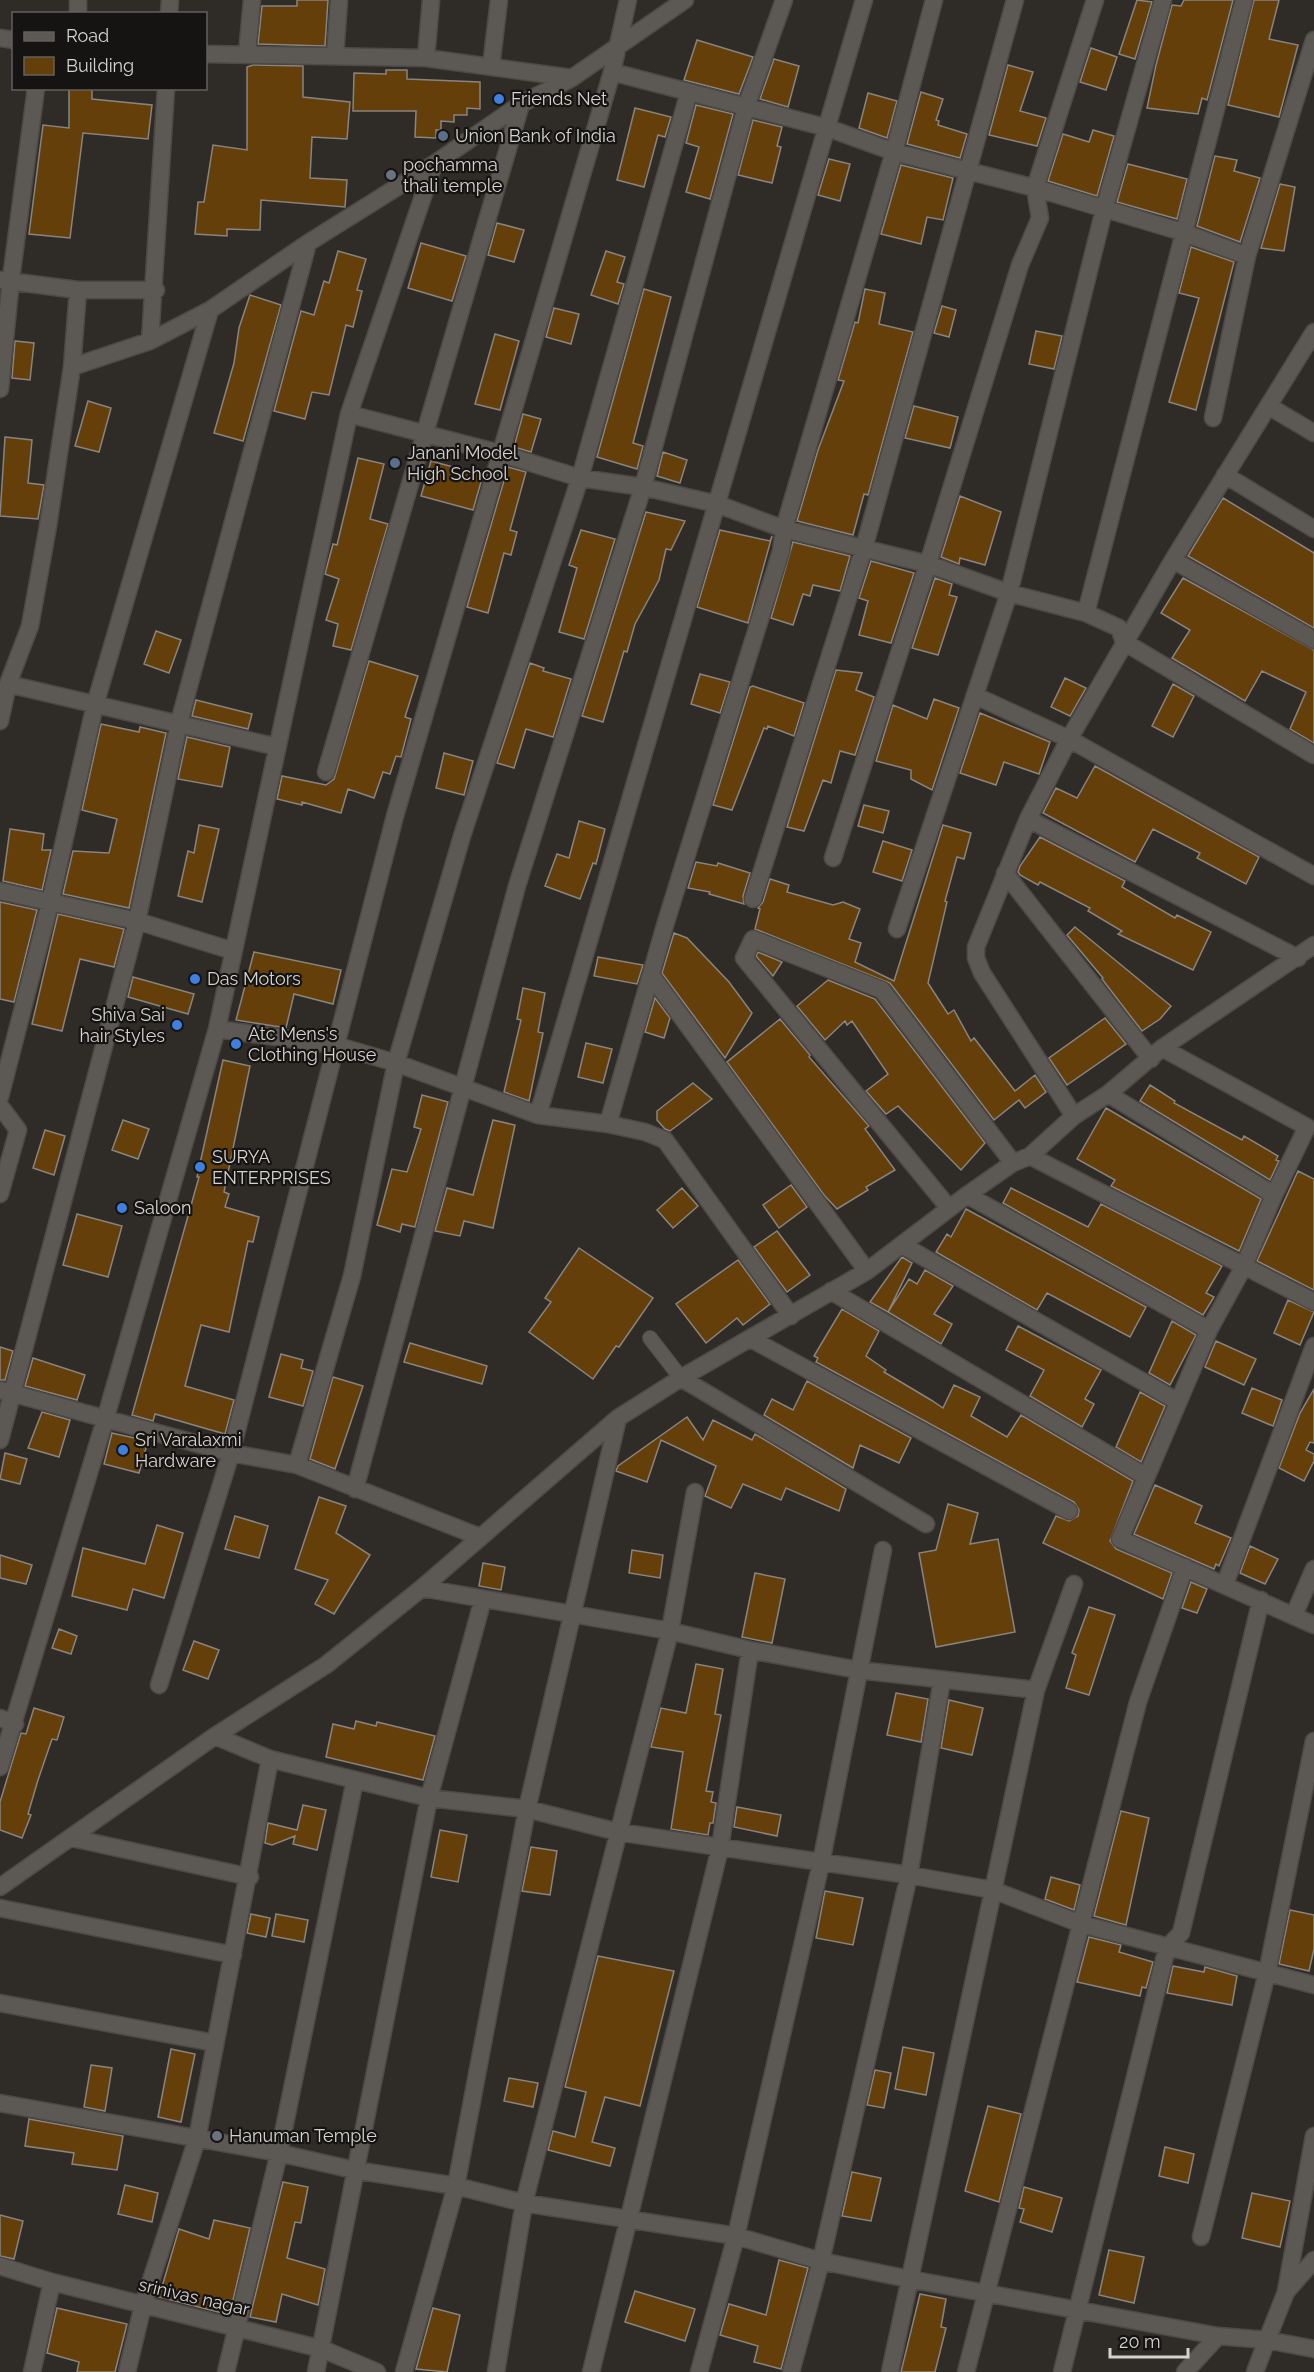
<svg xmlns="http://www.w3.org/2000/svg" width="1314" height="2372" font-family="Raleway,sans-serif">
	<rect width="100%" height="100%" fill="#2f2b27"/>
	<path fill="#653f0a" stroke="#88847f" stroke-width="1.5" d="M297 0H328L325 46 258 44 262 6H297Z
		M1137 0 1152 2 1135 59 1119 54Z
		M1184 0H1233L1207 100 1202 98 1198 114 1147 108 1156 65 1172 5 1181 6Z
		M1254 0H1279L1269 39 1298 45 1279 117 1228 105Z
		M697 40 753 57 739 94 684 80Z
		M1091 48 1117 57 1106 90 1080 82Z
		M774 59 799 66 788 107 760 99Z
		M253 65 303 66V97L350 102 347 139 312 137 310 178 347 180 345 207 261 200 260 230 227 229V236L195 234 198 202H204L213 145 247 150V67Z
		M1008 65 1033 72 1020 111 1046 118 1037 146 989 135Z
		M386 70H407V79L480 82V109L467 108V115H454V122L441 121V130H436V138L415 137 416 111H353L354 73 386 74Z
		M69 88H92V99L152 105 148 139 83 133 70 238 29 234 43 125 69 128Z
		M921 92 943 99 936 120 939 121 938 125 967 134 960 158 907 144Z
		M868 93 897 101 887 138 859 128Z
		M696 105 733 114 710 199 686 192 699 147 686 143Z
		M635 108 671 117 665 137 658 135 644 187 617 180Z
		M753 120 782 127 777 146 781 147 772 183 738 175Z
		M1093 130 1114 136 1097 196 1048 181 1063 134 1089 142Z
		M1215 156 1237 160 1234 171 1260 178 1240 242 1197 226Z
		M829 159 850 164 840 201 818 195Z
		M1128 164 1187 179 1177 219 1117 202Z
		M901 165 953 178 943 220 927 217 921 244 881 234Z
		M1280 184 1295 187 1284 251 1261 248Z
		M497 223 524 230 514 262 488 255Z
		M421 243 466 256 452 301 408 288Z
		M1191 247 1234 262 1196 410 1169 402 1199 298 1179 293Z
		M338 251 366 259 357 290 362 291 353 327 346 325 329 395 312 392 305 419 274 411 301 311 314 315 324 281 329 283Z
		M606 251 625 257 617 282 624 284 618 304 591 295Z
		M644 289 671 297 633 443 643 446 637 469 597 457Z
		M865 289 885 293 879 324 913 332 868 495 864 494 853 535 797 521 818 450 844 381 838 380 855 322 858 323Z
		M250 295 281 305 243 441 214 433 234 363 239 328Z
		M942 306 956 310 949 337 934 333Z
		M554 308 579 314 571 344 546 337Z
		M1036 331 1062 336 1054 369 1029 364Z
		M495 334 519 341 500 410 475 404Z
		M15 341 34 343 30 380 12 378Z
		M88 401 111 408 99 452 75 446Z
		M914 406 958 417 950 448 905 438Z
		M523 414 541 419 531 452 514 447Z
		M5 437 32 440 28 483 44 485 38 519 0 516Z
		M663 452 687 460 680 483 657 476Z
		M358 458 384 464 370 519 388 524 351 650 333 646 338 624 326 620 339 579 325 574 333 544 337 545Z
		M431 461 483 475 473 510 421 496Z
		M508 467 526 472 510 530 517 532 511 555 504 553 488 613 467 607Z
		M960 496 1001 512 985 565 960 558 959 564 941 557Z
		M1223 498 1314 553V628L1188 556Z
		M646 512 685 521 671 550 666 549 659 580 635 624 627 652 624 651 603 722 582 716Z
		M581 530 615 539 584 639 559 632 577 568 569 565Z
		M720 530 770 541 772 536 748 623 697 607Z
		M793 542 850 556 840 591 813 585 810 596 803 594 793 625 771 618Z
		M871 561 914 573 891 643 859 635 868 601 859 598Z
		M935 578 952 584 949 595 957 597 938 655 912 648Z
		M1183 578 1314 650V743L1290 729 1306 692 1262 671 1245 701 1172 658 1190 630 1161 613Z
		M156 631 181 640 169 673 144 664Z
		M369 661 418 676 405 717 411 719 401 757 396 756 390 774 383 772 374 798 348 789 341 813 302 802V805L277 799 282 776 326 785 334 779Z
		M530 663 544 668 543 671 571 679 553 737 526 729 514 768 497 763Z
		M836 670 862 673 856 690 874 697 855 755 840 751 831 783 823 780 804 831 787 827Z
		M700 674 730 682 720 713 691 704Z
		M1065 678 1086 688 1070 716 1051 707Z
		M1173 684 1194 696 1173 737 1152 726Z
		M753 686 804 703 794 736 768 726 767 729 764 728 732 810 713 805 750 687Z
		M934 699 959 708 932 790 911 779V770L876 761 893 705 927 719Z
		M196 700 252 714 248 729 192 716Z
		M980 713 1050 742 1039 774 1004 762 996 785 960 773Z
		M101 724 139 732 140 727 166 733 129 908 63 894 73 851 109 853 117 819 82 810Z
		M187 737 230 747 222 787 178 779Z
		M444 753 473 761 464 795 436 788Z
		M1095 766 1259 857 1246 884 1197 858 1200 853 1153 829 1135 862 1043 813 1056 788 1077 798Z
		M864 805 889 811 883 833 858 826Z
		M579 821 605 829 596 864 593 863 580 899 545 886 557 854 569 858Z
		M199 825 219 829 202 902 178 896 188 851 194 853Z
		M943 825 971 833 964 859 957 857 945 901 947 902 928 983 948 1014 954 1010 971 1041 974 1038 1015 1091 1035 1075 1046 1092 1025 1108 1019 1100 994 1120 890 983 755 929 760 909 758 908 763 902 770 879 789 885 787 892 833 905 843 902 860 909 849 939 861 943 855 962 894 981Z
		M10 829 44 834 42 850H51L42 890 3 881Z
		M1040 837 1125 881 1122 887 1175 918 1177 915 1211 932 1193 970 1118 934 1122 931 1088 911 1090 908 1040 882 1038 885 1020 875 1018 872 1020 866Z
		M883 841 912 850 902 881 873 872Z
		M696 862 717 866 718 863 750 873 743 896 744 904 709 894 710 892 688 888Z
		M0 902 37 910 14 1002 0 999Z
		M58 914 124 929 114 967 80 959 62 1031 32 1024Z
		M1075 927 1171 1006 1160 1019 1142 1031 1102 979 1103 978 1067 935Z
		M674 933 687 938 729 982 752 1013 725 1058 662 973Z
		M254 952 341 970 333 1004 294 994 286 1028 236 1020Z
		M758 952 782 962 773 976 756 956Z
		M598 957 643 965 637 984 594 976Z
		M133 977 194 994 188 1014 128 997Z
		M828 980 875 999 985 1143 961 1170 898 1106 886 1114 866 1091 888 1074 852 1021 847 1025 845 1021 825 1040 797 1006Z
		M523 988 545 993 538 1032 543 1033 529 1101 504 1092 521 1020 517 1019Z
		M655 998 670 1018 664 1038 645 1032Z
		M1105 1018 1126 1044 1067 1085 1049 1058Z
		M780 1019 810 1055 809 1057 869 1126 865 1129 895 1170 866 1187 868 1190 837 1209 824 1195 727 1062Z
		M586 1043 612 1049 603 1083 578 1077Z
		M223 1060 250 1066 224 1192 229 1194 225 1207 259 1217 253 1242 248 1241 229 1332 201 1325 185 1386 234 1400 225 1434 155 1414 153 1421 132 1415 199 1177H197Z
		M693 1083 712 1099 670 1131 665 1129 657 1120V1111Z
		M1150 1085 1175 1101 1174 1103 1242 1140 1244 1136 1278 1156 1276 1160 1279 1161 1270 1180 1140 1101Z
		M422 1095 448 1102 415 1227 402 1224 400 1232 377 1225 392 1169 407 1172 421 1129 414 1127Z
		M1106 1108 1261 1199 1239 1251 1111 1186 1115 1180 1077 1159Z
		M123 1120 149 1129 138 1159 112 1150Z
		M493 1120 515 1125 493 1228 464 1221 460 1236 435 1231 447 1188 473 1195Z
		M45 1130 65 1136 54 1175 33 1168Z
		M1298 1171 1314 1179V1290L1257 1261Z
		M791 1185 807 1207 779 1228 763 1205Z
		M682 1188 698 1206 673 1228 657 1210Z
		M1011 1188 1088 1227 1101 1204 1222 1266 1206 1293 1214 1297 1203 1315 1003 1203Z
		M966 1209 1146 1307 1130 1337 1047 1293 1037 1310 936 1252 947 1234 951 1237Z
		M77 1214 122 1226 108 1277 63 1265Z
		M777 1231 810 1275 787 1292 754 1247Z
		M579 1248 653 1298 619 1347 616 1346 593 1379 529 1332 551 1302 545 1298Z
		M902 1257 912 1263 888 1312 870 1302Z
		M738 1260 770 1304 743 1325 737 1318 706 1343 676 1304Z
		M925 1270 953 1286 934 1314 952 1324 941 1344 888 1312 909 1279 917 1284Z
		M1288 1300 1314 1312 1300 1345 1274 1333Z
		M842 1309 879 1331 866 1356 886 1370 884 1372 931 1400 943 1408 954 1385 980 1397 971 1416 1007 1437 1021 1415 1133 1481 1110 1541 1116 1549 1172 1573 1163 1599 1043 1543 1056 1516 1069 1521 1078 1516 1079 1510 1074 1502 816 1362 818 1358 814 1356Z
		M1172 1321 1196 1335 1170 1385 1149 1373Z
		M1018 1326 1101 1370 1085 1399 1094 1404 1082 1427 1030 1396 1044 1370 1006 1350Z
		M1216 1341 1256 1359 1244 1385 1205 1367Z
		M410 1343 487 1366 482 1384 404 1362Z
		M0 1347 13 1351 5 1380H0Z
		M281 1354 303 1360 301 1368 313 1371 303 1406 269 1397Z
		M33 1358 85 1375 77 1400 25 1386Z
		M333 1377 363 1386 335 1469 310 1459Z
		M807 1381 911 1438 899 1463 860 1445 853 1468 764 1415 772 1399 793 1410Z
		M1252 1388 1282 1400 1273 1426 1242 1413Z
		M1314 1389V1443L1310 1442 1306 1450 1314 1454V1461L1304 1481 1279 1468 1300 1413Z
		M1140 1392 1165 1406 1141 1462 1116 1447Z
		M42 1412 70 1420 59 1457 28 1448Z
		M687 1417 703 1440 713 1420 752 1440 755 1434 846 1489 839 1511 786 1488 781 1500 743 1484 731 1508 705 1496 716 1466 661 1440 647 1482 616 1471 618 1466Z
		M112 1433 148 1441 139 1473 104 1464Z
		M5 1453 27 1459 20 1484 0 1479Z
		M1155 1485 1202 1506 1195 1523 1231 1538 1219 1566 1216 1564 1214 1569 1134 1534Z
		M319 1497 346 1506 336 1533 370 1555 334 1614 315 1604 328 1580 295 1569Z
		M948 1504 978 1513 970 1544 998 1539 1015 1632 936 1647 919 1553 936 1550Z
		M235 1516 268 1526 259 1558 225 1549Z
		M157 1525 183 1533 164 1598 133 1589 127 1610 72 1596 83 1548 145 1564Z
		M1250 1546 1278 1559 1265 1584 1240 1573Z
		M632 1550 663 1555 660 1578 629 1573Z
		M0 1555 32 1565 26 1584 0 1578Z
		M483 1563 505 1567 501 1590 479 1586Z
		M755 1573 785 1579 772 1643 742 1637Z
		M1191 1582 1207 1589 1197 1613 1182 1608Z
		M1089 1607 1115 1615 1089 1695 1066 1688 1076 1655 1072 1653Z
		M59 1629 77 1636 71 1654 52 1648Z
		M194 1641 219 1650 208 1679 183 1670Z
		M696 1664 723 1669 715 1714 721 1715 706 1791 713 1792 711 1802 716 1803 713 1823H710L708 1835 671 1829 683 1752 651 1747 661 1708 686 1713Z
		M896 1693 928 1699 921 1742 887 1735Z
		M949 1700 983 1708 972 1755 941 1748Z
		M34 1708 64 1717 57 1740 52 1739 38 1780 28 1814 31 1815 22 1838 0 1830V1802L21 1733 26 1734Z
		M356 1721 376 1726 377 1722 435 1736 423 1780 326 1757 333 1724 354 1729Z
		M303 1805 326 1810 317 1850 293 1844 295 1836 272 1845 265 1843 268 1823 297 1830Z
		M737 1807 781 1815 777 1836 734 1827Z
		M1121 1811 1149 1818 1126 1925 1094 1916Z
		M440 1830 467 1835 458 1882 431 1877Z
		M531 1847 557 1851 550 1895 522 1891Z
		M1051 1877 1080 1885 1074 1910 1045 1899Z
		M825 1891 863 1898 853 1945 816 1938Z
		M1290 1910 1314 1915V1949L1309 1971 1279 1964Z
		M251 1914 270 1918 266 1937 247 1933Z
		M276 1914 308 1920 304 1942 272 1936Z
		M1089 1937 1121 1945 1119 1952 1153 1962 1146 1988 1142 1987 1140 1996 1077 1982Z
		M598 1956 674 1971 640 2106 605 2097 592 2142 615 2148 610 2166 548 2150 553 2131 575 2137 586 2092 565 2087Z
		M1173 1966 1204 1972 1205 1967 1237 1976 1232 2005 1167 1993Z
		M903 2047 934 2053 926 2095 895 2089Z
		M171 2049 195 2054 181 2122 158 2117Z
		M91 2065 112 2068 105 2111 84 2107Z
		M875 2070 891 2073 884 2108 867 2105Z
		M509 2078 538 2083 533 2107 504 2101Z
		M988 2106 1021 2114 999 2202 965 2191Z
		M29 2119 123 2136 117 2170 72 2164 74 2153 25 2146Z
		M1165 2147 1194 2154 1188 2183 1159 2176Z
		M852 2172 881 2178 871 2221 842 2216Z
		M283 2182 308 2187 301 2223 295 2222 287 2258 325 2269 318 2305 282 2294 276 2322 250 2317Z
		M125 2185 158 2193 152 2222 118 2214Z
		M1024 2187 1062 2198 1052 2232 1020 2222 1024 2209 1019 2208Z
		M1252 2193 1290 2201 1280 2247 1242 2238Z
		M0 2215 23 2221 14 2259 0 2256Z
		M214 2220 250 2228 230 2313 226 2314 159 2297 179 2229 209 2239Z
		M1109 2250 1144 2257 1134 2303 1099 2295Z
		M779 2260 808 2268 781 2369 754 2362 758 2346 720 2335 729 2304 766 2315Z
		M635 2291 695 2309 685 2341 625 2322Z
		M920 2294 946 2299 941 2327 946 2328 935 2372H901Z
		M57 2308 127 2324 115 2372H77L79 2362 47 2353Z
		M433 2308 460 2315 447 2372 416 2369Z"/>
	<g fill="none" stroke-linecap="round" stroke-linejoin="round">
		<defs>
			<path id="service" d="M650 1338 681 1378"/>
			<path id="minor" d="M628 0 612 72 828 128 894 152 1035 188 1182 232 1247 256
				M78 14V0
				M169 14 170 0
				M0 38 14 40
				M206 54 426 58 572 78
				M247 54 252 0
				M335 56 339 0
				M426 58 431 0
				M491 67 499 0
				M1 280 78 290H156
				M150 341 166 88
				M72 367 150 341 210 310 308 243 434 164 521 104 572 78 685 0
				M0 389 11 279 36 88
				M1270 407 1314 433
				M349 414 499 453 580 478 643 487 717 504 784 529 928 564 1009 593 1086 613 1119 628 1124 642 1314 755
				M1213 418 1247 256 1314 40
				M1225 475 1314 529
				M1173 560 1314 640
				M1086 613 1244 0
				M8 684 277 747
				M976 696 1069 739 1314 876
				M0 721 8 684 30 626 48 526 72 367 78 290
				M326 772 521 104
				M1028 819 1298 958
				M833 858 928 564 1020 265 1040 218 1035 188 1095 0
				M1005 873 1151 1059
				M0 891 137 921 233 951
				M753 899 864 548 1015 0
				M897 929 1009 593 1104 210 1163 0
				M651 975 867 1271
				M217 1029 335 1045 396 1063 538 1115 608 1124 645 1132 665 1140 791 1316
				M1162 1048 1307 1127 1274 1195 1244 1266 1209 1330 1120 1539 1314 1625
				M1108 1094 1274 1195
				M0 1097 50 903 95 705 210 310
				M0 1106 18 1130 0 1194
				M538 1115 864 0
				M1074 1116 982 973 976 958V947L1028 819 1069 739 1173 560 1314 332
				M608 1124 666 922 781 551 784 529 894 152 934 0
				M1030 1156 1314 1302
				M967 1195 1209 1330
				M949 1208 744 958 753 939 882 990 1013 1163
				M902 1245 1177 1401
				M831 1291 1145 1476
				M751 1339 1069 1511
				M681 1378 926 1524
				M0 1390 231 1453 297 1465 480 1537
				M0 1440 137 921 179 723 308 243
				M297 1465 352 1276 396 1063 462 836 580 478 689 92
				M355 1489 517 886 643 487 746 107 784 0
				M1225 1584 1314 1346
				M422 1588 670 1631 750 1650 858 1670 1036 1690
				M1294 1615 1314 1569
				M159 1685 231 1453 395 816 612 72
				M0 1718 15 1724
				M215 1736 270 1759 429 1798 527 1809 618 1832 909 1875 993 1890 1081 1924 1314 1985
				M0 1767 105 1420 217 1029 349 414 434 164
				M72 1838 250 1877
				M0 1887 215 1736 326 1665 422 1588 618 1418 681 1378 867 1271 967 1195 1013 1163 1030 1156 1074 1116 1108 1094 1162 1048 1314 945
				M0 1908 233 1955
				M0 2003 215 2043
				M0 2103 279 2153 354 2170 456 2186 524 2203 736 2236 821 2261 909 2279 1218 2336
				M1201 2237 1267 1973 1314 1741
				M0 2266 52 2282 322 2349 377 2372
				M1286 2291 1314 2136
				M32 2372 52 2282
				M127 2372 143 2305 197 2139 270 1759
				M226 2372 279 2153 355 1780
				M316 2372 429 1798 483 1599
				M404 2372 456 2186 527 1809 618 1418
				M496 2372 524 2203 670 1631 695 1492
				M591 2372 720 1848 750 1650
				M699 2372 736 2236 821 1863 883 1550
				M791 2372 821 2261 909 1875 942 1680
				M890 2372 1036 1690 1074 1584
				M966 2372 1138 1702 1185 1567
				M1062 2372 1167 1948 1181 1933 1261 1600
				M1185 2372 1218 2336 1267 2340 1286 2292 1314 2260
				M1255 2372 1267 2340 1314 2349"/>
		</defs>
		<use href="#service" stroke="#4c4946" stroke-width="16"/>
		<use href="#minor" stroke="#4c4946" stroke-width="19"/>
		<use href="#service" stroke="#5c5854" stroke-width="14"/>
		<use href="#minor" stroke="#5c5854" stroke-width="16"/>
	</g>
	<g fill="#3f7fe0" stroke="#151412" stroke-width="2">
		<circle cx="499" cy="99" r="6"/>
		<circle cx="195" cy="979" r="6"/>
		<circle cx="177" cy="1025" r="6"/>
		<circle cx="236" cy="1044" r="6"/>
		<circle cx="200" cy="1167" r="6"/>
		<circle cx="122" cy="1208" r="6"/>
		<circle cx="123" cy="1450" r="6"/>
	</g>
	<g fill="#5c6f8a" stroke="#151412" stroke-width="2">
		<circle cx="443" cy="136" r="6"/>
		<circle cx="395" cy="463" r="6"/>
	</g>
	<g fill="#6b7280" stroke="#151412" stroke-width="2">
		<circle cx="391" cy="175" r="6"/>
		<circle cx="217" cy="2136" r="6"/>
	</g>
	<g text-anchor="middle" stroke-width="4.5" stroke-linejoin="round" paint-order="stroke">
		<g font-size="18" fill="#d5d3d1" stroke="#151412" text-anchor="start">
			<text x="511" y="105">Friends Net</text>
			<text x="455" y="142">Union Bank of India</text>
			<text x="403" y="171">pochamma<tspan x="403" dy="21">thali temple</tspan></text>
			<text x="407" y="459">Janani Model<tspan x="407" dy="21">High School</tspan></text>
			<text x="207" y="985">Das Motors</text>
			<text x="165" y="1021" text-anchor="end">Shiva Sai<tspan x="165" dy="21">hair Styles</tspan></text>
			<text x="248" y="1040">Atc Mens's<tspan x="248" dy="21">Clothing House</tspan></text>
			<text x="212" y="1163">SURYA<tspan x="212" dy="21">ENTERPRISES</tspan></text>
			<text x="134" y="1214">Saloon</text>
			<text x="135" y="1446">Sri Varalaxmi<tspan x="135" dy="21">Hardware</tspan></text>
			<text x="229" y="2142">Hanuman Temple</text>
		</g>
		<g font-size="18" fill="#d5d3d1" stroke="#151412">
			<text transform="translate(194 2297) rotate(13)" y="6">srinivas nagar</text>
		</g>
	</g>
	<rect x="12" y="12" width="195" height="78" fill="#151412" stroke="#62605e" stroke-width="1.5"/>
	<rect x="24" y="32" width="30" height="9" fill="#5c5854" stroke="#62605e" stroke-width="1.5"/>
	<text x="66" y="42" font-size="18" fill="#d5d3d1">Road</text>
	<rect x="24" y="57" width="30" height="18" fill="#653f0a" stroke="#62605e" stroke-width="1.5"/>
	<text x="66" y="72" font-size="18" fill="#d5d3d1">Building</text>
	<path d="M1110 2348v9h78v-9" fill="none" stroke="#d5d3d1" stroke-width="3"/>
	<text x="1119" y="2348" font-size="18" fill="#d5d3d1" stroke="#151412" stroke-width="4.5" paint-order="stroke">20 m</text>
</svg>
